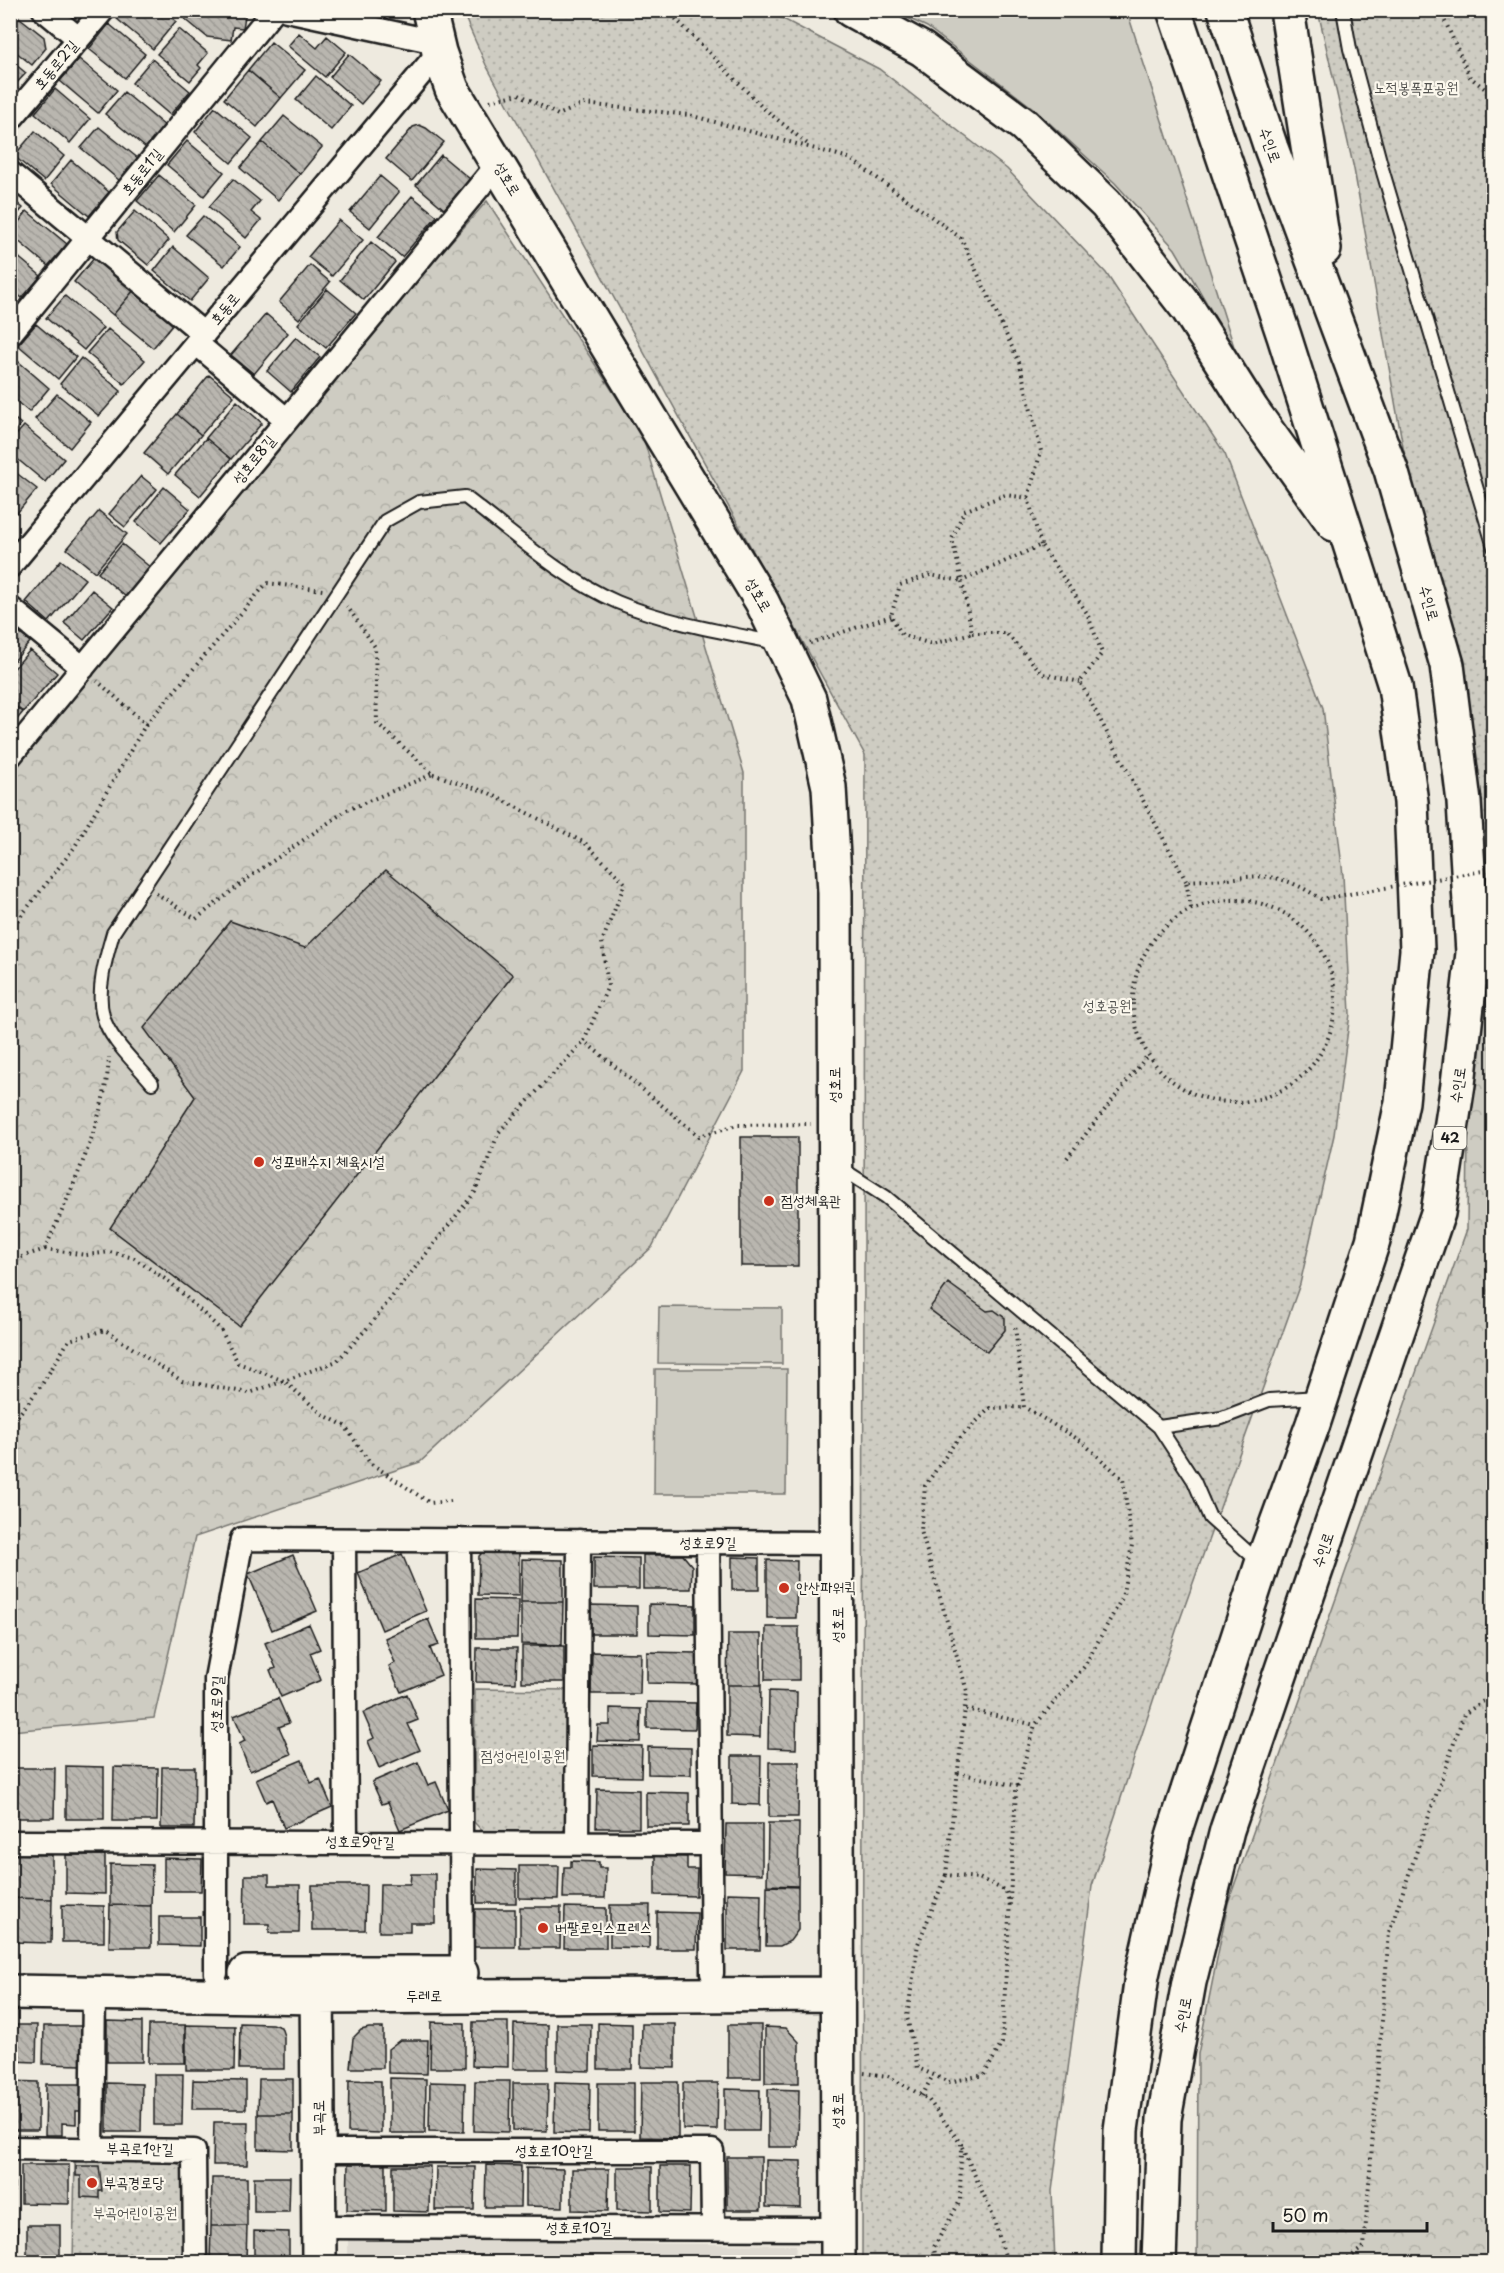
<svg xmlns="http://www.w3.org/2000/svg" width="1504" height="2273" font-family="'Playpen Sans','Poor Story',sans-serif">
	<defs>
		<pattern id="forest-crowns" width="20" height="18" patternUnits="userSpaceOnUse" patternTransform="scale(1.5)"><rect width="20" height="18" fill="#ceccc2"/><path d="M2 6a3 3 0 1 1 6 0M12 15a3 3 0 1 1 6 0" fill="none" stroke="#b0afa6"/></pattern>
		<pattern id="park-dots" width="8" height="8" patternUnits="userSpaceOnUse" patternTransform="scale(1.5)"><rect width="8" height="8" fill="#ceccc2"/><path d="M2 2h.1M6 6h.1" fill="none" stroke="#b0afa6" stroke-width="1.8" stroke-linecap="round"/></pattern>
		<pattern id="building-back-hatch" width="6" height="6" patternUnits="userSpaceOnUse" patternTransform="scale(1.5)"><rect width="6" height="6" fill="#b9b6af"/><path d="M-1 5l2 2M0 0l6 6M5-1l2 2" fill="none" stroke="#9e9c96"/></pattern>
	</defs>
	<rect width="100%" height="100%" fill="#eeeadf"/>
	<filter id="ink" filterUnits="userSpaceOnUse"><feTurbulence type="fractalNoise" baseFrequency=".0167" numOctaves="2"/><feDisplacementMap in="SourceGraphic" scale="12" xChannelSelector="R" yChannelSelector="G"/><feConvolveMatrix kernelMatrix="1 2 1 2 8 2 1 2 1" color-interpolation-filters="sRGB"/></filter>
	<g filter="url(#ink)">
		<path fill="#dedad1" d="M348 2240 796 2245 795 2262H348Z"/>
		<path fill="#ceccc2" stroke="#75746f" stroke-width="1.5" d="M893 11H1127L1236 353 1175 249 1115 183 1033 108 927 27Z
			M659 1307 782 1308V1364L658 1363Z
			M655 1369H787L786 1494H654Z"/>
		<path fill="url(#forest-crowns)" stroke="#75746f" stroke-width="1.5" d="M487 201 643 437 744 773V1071L652 1247 420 1462 195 1537 154 1718 11 1731V773L335 373Z
			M1493 831V2262H1197L1198 2054 1228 1903 1467 1229 1471 833Z"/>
		<path fill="url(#park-dots)" stroke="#75746f" stroke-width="1.5" d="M462 11H768L879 69 1007 169 1106 273 1225 454 1323 708 1343 875 1350 1014 1334 1135 1300 1284 1178 1625 1092 1886 1052 2191 1055 2262H862L865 755 486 65Z
			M1318 11H1493V831L1471 833 1354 169Z
			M475 1689 573 1690 571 1823 560 1834 484 1833 474 1822Z
			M75 2161 177 2163 188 2174 186 2262H73Z"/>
		<path fill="url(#building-back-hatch)" stroke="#1c1c1c" stroke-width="1.5" d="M10 10 44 37 46 48 32 65 10 47Z
			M124 10H163L176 21 153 49 117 19Z
			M179 10H246L243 28 233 27 231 40 207 37 179 14Z
			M109 24 145 54 125 78 89 49Z
			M179 29 208 53 198 65 201 68 190 81 157 54Z
			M299 33 317 48 327 36 346 52 325 77 288 46Z
			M271 42 305 70 281 98 248 70Z
			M349 54 381 81 361 104 330 77Z
			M79 59 117 90 98 113 60 81Z
			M152 59 190 91 170 115 132 83Z
			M10 60 26 73 10 90Z
			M248 70 281 98 257 127 224 99Z
			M316 76 351 106 331 130 296 100Z
			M55 89 90 119 70 143 35 113Z
			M124 92 165 126 146 148 105 114Z
			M215 107 252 138 231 163 195 132Z
			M284 116 322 147 300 174 262 142Z
			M419 125 426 128 444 142 412 181 386 159 413 127Z
			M99 127 139 159 120 181 81 148Z
			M35 131 64 156 44 181 14 156Z
			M187 141 224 172 204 196 167 165Z
			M262 142 300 174 278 200 240 168Z
			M441 155 470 179 444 209 416 185Z
			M71 160 109 192 89 216 51 184Z
			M159 175 196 205 174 232 137 201Z
			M380 176 399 192 370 228 350 212Z
			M233 179 260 201 251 212 261 220 246 238 209 207Z
			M412 196 437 216 402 257 378 237Z
			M10 197 23 208 10 223Z
			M27 211 67 244 48 266 10 234Z
			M135 211 169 240 148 265 118 240 117 232Z
			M203 216 240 247 224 266 186 235Z
			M339 220 363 240 332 276 308 257Z
			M371 242 395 262 364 300 340 280Z
			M173 247 209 278 190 301 154 271Z
			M10 250 41 276 22 298 10 288Z
			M95 257 134 290 113 315 74 282Z
			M310 265 330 282 299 319 279 302Z
			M327 289 356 313 326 348 298 324Z
			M134 290 174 323 153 348 113 315Z
			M65 296 103 328 84 350 46 318Z
			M266 314 288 333 254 374 231 355Z
			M36 324 76 357 58 379 18 345Z
			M108 329 145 360 124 384 87 353Z
			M296 337 320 357 291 392 267 371Z
			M12 356 49 388 29 412 10 396Z
			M81 358 121 391 99 416 60 384Z
			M209 375 234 396 201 435 177 414Z
			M57 394 91 422 70 448 35 419Z
			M237 401 262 423 231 459 206 438Z
			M177 414 201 435 168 474 144 453Z
			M10 415 21 424 10 437Z
			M24 426 64 459 45 482 10 453V442Z
			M206 438 231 459 200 496 175 475Z
			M10 468 37 489 17 513 10 508Z
			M141 476 157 489 125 527 109 514Z
			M164 487 190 509 161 543 136 522Z
			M99 511 127 534 95 572 67 549Z
			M122 544 151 568 126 597 98 573Z
			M61 560 85 579 49 622 26 602Z
			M92 590 113 607 84 640 64 623Z
			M10 626 30 642 10 666Z
			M30 650 57 673 23 712 10 702V673Z
			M10 702 23 712 10 728Z
			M386 870 513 975 239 1326 110 1228 195 1097 144 1028 230 921 305 948Z
			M741 1137H798V1266H741Z
			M948 1283 987 1311 994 1310 1005 1318V1330L987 1352 929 1309Z
			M486 1549 519 1550V1596L478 1595 479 1556Z
			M402 1554 426 1611 382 1630 358 1573Z
			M293 1555 317 1611 272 1630 248 1574Z
			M643 1555H683L692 1566 691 1589H643Z
			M594 1557 639 1558V1589H594Z
			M732 1557 759 1558V1590H732Z
			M522 1559 563 1560V1602H521Z
			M767 1560 797 1561 796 1618H767Z
			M476 1599 518 1600 517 1638H476Z
			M521 1602H563L562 1645 521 1644Z
			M649 1604 695 1605V1635L649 1634Z
			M590 1605 637 1606V1634H589Z
			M428 1619 439 1645 430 1648 441 1675 401 1692 389 1666 395 1663 385 1638Z
			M309 1624 320 1649 310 1653 321 1680 281 1697 270 1670 276 1668 265 1643Z
			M766 1627H799V1680H765Z
			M728 1634H761V1685H727Z
			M522 1646H564V1682H522Z
			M477 1648H517L516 1683 476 1682Z
			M592 1652 641 1653 640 1694H591Z
			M647 1652 697 1653V1684L647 1683Z
			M727 1685H761L760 1737 727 1736Z
			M769 1691 797 1692 796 1749 768 1748Z
			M407 1694 418 1720 408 1724 420 1750 379 1768 368 1741 374 1738 363 1713Z
			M278 1698 289 1723 279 1727 291 1754 250 1771 239 1744 245 1741 234 1716Z
			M647 1702 696 1703 695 1729 647 1728Z
			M610 1708 641 1709 640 1742 597 1741 598 1725H610Z
			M593 1745 642 1746 641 1777 593 1776Z
			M648 1747 691 1748V1775L648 1774Z
			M732 1756H761L760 1805 732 1804Z
			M302 1760 311 1783 320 1779 332 1807 284 1828 272 1799 266 1802 256 1779Z
			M418 1762 428 1785 436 1782 448 1810 400 1830 388 1802 382 1804 372 1782Z
			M769 1762H799L798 1817H769Z
			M66 1766 104 1767V1819H66Z
			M114 1767 158 1768 157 1821H113Z
			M162 1767H195L194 1828H161Z
			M13 1768H55L54 1818H12Z
			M597 1789 639 1790V1828H596Z
			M646 1792 689 1793V1826H646Z
			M768 1823H799L798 1886 767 1885Z
			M726 1824H762V1874L725 1873Z
			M10 1854 52 1855V1899L10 1898Z
			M66 1855H105V1894L66 1893Z
			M655 1856 687 1857V1869H697L696 1896 655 1895Z
			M164 1858 202 1859 201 1891H164Z
			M571 1861 599 1862V1868H606L605 1898H563L564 1867H571Z
			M110 1864 152 1865 151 1906 110 1905Z
			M519 1866H559L558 1899 519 1898Z
			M477 1869 516 1870V1903H477Z
			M411 1874H435V1923H410V1932H379L380 1884H410Z
			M245 1875H269V1885H300L299 1933H269V1924H244Z
			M312 1885H366L365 1930H312Z
			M767 1886 798 1887V1930L790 1941 780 1946H766Z
			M727 1893 761 1894 760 1950H727Z
			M10 1898 52 1899 51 1943 10 1942Z
			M62 1905 104 1906V1942H62Z
			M110 1905 151 1906V1947H109Z
			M610 1905H650L649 1948 610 1947Z
			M520 1907H561L560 1948H520Z
			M565 1907 606 1908V1948H564Z
			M475 1909H515V1947H474Z
			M657 1912 697 1913 696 1949H657Z
			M159 1917H200V1946L159 1945Z
			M107 2021 142 2022V2062H107Z
			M431 2022 465 2023V2068H430Z
			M473 2022H508V2067L472 2066Z
			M240 2023 272 2024 281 2027 284 2036V2069H239Z
			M598 2023 632 2024V2069H598Z
			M514 2024 548 2025V2069H513Z
			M557 2024H591L590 2071 557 2070Z
			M642 2024H675V2068L641 2067Z
			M10 2025H37L36 2062 10 2061Z
			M149 2025H185V2063H148Z
			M186 2025 235 2026 234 2070H186Z
			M728 2025H761V2078H728Z
			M44 2026H81V2065L43 2064Z
			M765 2027 786 2028 799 2042V2083H765Z
			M369 2028H383V2068H350L353 2038 361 2030Z
			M400 2040H428L427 2074 388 2073V2049Z
			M154 2074H183L182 2125H154Z
			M390 2078 426 2079 425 2133H390Z
			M259 2079H293V2114H258Z
			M193 2080 246 2081V2109H192Z
			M349 2080 381 2081V2133L348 2132Z
			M10 2081 38 2082V2130H10Z
			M475 2081H510L509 2132 474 2131Z
			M430 2082 465 2083 464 2132 429 2131Z
			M555 2082 590 2083 589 2133 554 2132Z
			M641 2082H678V2138L640 2137Z
			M107 2083 142 2084 141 2132H107Z
			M513 2083H548L547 2131 513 2130Z
			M598 2083H634V2131H598Z
			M683 2083H718L717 2130 683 2129Z
			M46 2084H83V2111H76V2124L62 2123V2135H45Z
			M725 2089 760 2090 759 2131H725Z
			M768 2089 799 2090 798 2147H768Z
			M258 2114H293V2150L258 2149Z
			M214 2122H248L247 2165H213Z
			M727 2157H761V2210H727Z
			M766 2160 801 2161V2208L766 2207Z
			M348 2164H386V2211L347 2210Z
			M21 2165H69V2204L21 2203Z
			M486 2165 521 2166 520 2207H485Z
			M76 2166H99L102 2191H99V2198L81 2197V2176H76Z
			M393 2166H430L429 2212 393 2211Z
			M660 2166H691L690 2213 660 2212Z
			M436 2167H475L474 2210H435Z
			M617 2167H652V2211L617 2210Z
			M526 2168 563 2169V2207L526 2206Z
			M572 2169H609L608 2211 572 2210Z
			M254 2177H290L289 2212H254Z
			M212 2178H247V2226H211Z
			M10 2183H14L13 2214H10Z
			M27 2225H60V2262H27Z
			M211 2226H247L246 2262H210Z
			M10 2227H18L17 2262H10Z
			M254 2231 289 2232V2262H254Z"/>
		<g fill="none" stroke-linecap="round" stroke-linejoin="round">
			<defs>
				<path id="lane" d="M1343 10 1350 49 1383 172 1494 547
					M1482 945 1494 918
					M152 1083C136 1063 110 1041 103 1016 96 991 106 957 113 933L385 521 419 502 465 497C513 533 561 578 617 602 667 623 724 632 777 643
					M839 1167 886 1197 1159 1427
					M1260 1563 1210 1518 1194 1481 1159 1427 1222 1418 1269 1400 1319 1397"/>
				<path id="street" d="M44 10 78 38
					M287 10 436 42
					M10 120 103 10
					M10 173 204 334
					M10 334 274 10
					M196 343 287 420
					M10 566 439 52
					M10 608 83 668
					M10 756 498 164
					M344 1540 346 1842
					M459 1540 462 1973
					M708 1543 712 1973
					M10 1842 710 1844
					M577 1843 579 1541
					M216 1973V1679L242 1539 837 1543
					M10 2148 194 2151 195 2262
					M92 2148 94 1994
					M319 2151H712L713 2228
					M320 2227 838 2229"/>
				<path id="secondary" d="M429 10 439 52 452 89 762 602 809 699 829 787 835 893 838 2262
					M246 1973H461
					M317 1976 319 2262
					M10 1992 317 1997 838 1994"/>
				<path id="highway" d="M851 10 922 49 1024 125 1106 204 1188 309 1252 410 1334 524
					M1287 10 1324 249
					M1119 2262 1121 2130 1142 1975 1174 1833 1262 1564 1313 1424 1373 1241 1402 1102 1417 950 1411 802 1395 686 1284 336 1174 10
					M1159 2262 1164 2119 1189 1982 1227 1830 1438 1213 1458 1084 1473 953 1464 802 1447 665 1391 470 1271 148 1225 10"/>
			</defs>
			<use href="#lane" stroke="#1c1c1c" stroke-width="16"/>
			<use href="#street" stroke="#1c1c1c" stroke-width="27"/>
			<use href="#secondary" stroke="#1c1c1c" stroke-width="38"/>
			<use href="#highway" stroke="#1c1c1c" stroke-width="38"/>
			<path stroke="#1c1c1c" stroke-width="4" stroke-dasharray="1.5 4.5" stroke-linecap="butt" d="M667 10 763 108 810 146
				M1440 10 1470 77 1494 96
				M490 101 519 94 558 115 584 104 689 115 849 158 961 238 1019 362 1041 451 1028 498
				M1041 545 1028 498 1005 495 964 511 952 539 962 581 930 575 900 585 891 616 902 635 932 644 972 633 962 581 1041 545 1087 613 1102 653 1080 682 1186 881
				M972 633H1006L1043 674 1080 682
				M810 643 891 616
				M146 724 267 583 323 590
				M433 774 489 793 585 843 625 883 602 942 608 986 584 1041 699 1136 737 1125 811 1124
				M156 893 196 919 251 876 347 810 433 774 377 723 375 647 347 606
				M1133 1001a101 101 0 1 1 202 0a101 101 0 1 1-202 0Z
				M1191 908 1186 881 1229 879
				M10 930 74 848 146 724 97 681
				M1067 1158 1147 1056
				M45 1249 86 1255 110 1252 134 1258 171 1283 221 1330 238 1363 284 1381 337 1361 369 1326 475 1192 499 1132 584 1041
				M10 1261 45 1249C70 1192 106 1120 109 1057
				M10 1426 41 1386 69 1340 105 1330 182 1381 249 1393 284 1381 322 1414 345 1426 370 1463 430 1503 451 1501
				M966 1709 1035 1725
				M958 1773 1018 1786
				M946 1875 967 1691 921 1531 925 1486 954 1444 990 1408 1024 1407
				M1010 1905 1006 1891 979 1878 946 1875 918 1944 907 2017 918 2068 949 2082 984 2075 1002 2043 1016 1791 1035 1725 1084 1667 1122 1598 1132 1545 1123 1479 1081 1441 1024 1407 1015 1326
				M864 2073 888 2076 928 2099 961 2144 960 2201 934 2247 936 2262
				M922 2096 933 2075
				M962 2147 991 2211 1007 2262
				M1343 2262 1364 2247 1389 1932 1464 1714 1494 1694"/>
			<use href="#lane" stroke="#fbf7ec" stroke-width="12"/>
			<use href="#street" stroke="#fbf7ec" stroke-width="22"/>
			<use href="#secondary" stroke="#fbf7ec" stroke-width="33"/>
			<use href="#highway" stroke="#fbf7ec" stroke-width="33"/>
			<path stroke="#1c1c1c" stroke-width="4" stroke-dasharray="1.5 4.5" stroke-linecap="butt" d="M1229 879C1269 873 1287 877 1321 899L1494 869"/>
		</g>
	</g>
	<g fill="#c8321e" stroke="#fbf7ec" stroke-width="2">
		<circle cx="259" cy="1162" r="6"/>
		<circle cx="769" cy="1201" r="6"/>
		<circle cx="784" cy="1588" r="6"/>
		<circle cx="543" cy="1928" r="6"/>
		<circle cx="92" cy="2183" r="6"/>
	</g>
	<g text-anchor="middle" stroke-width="4.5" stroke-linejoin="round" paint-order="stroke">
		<rect fill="#fbf7ec" stroke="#5f5e5a" stroke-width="1.5" x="1433.5" y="1127" width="33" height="22" rx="4.5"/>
		<g font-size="14" font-weight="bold" fill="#1c1c1c">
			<text x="1450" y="1143">42</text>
		</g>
		<g font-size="15" fill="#1c1c1c" stroke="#fbf7ec">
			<text transform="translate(56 65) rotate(-50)" y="5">호동로2길</text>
			<text transform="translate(1270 145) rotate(70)" y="5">수인로</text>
			<text transform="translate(142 172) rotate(-51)" y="5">호동로1길</text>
			<text transform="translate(507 179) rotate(59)" y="5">성호로</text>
			<text transform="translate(225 309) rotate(-50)" y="5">호동로</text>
			<text transform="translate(254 460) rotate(-51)" y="5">성호로8길</text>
			<text transform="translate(758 595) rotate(60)" y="5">성호로</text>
			<text transform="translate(1429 603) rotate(74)" y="5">수인로</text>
			<text transform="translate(835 1085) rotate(-90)" y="5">성호로</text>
			<text transform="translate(1458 1085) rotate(-82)" y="5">수인로</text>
			<text x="708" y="1548">성호로9길</text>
			<text transform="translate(1323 1550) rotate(-71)" y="5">수인로</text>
			<text transform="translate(838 1625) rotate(-90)" y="5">성호로</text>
			<text transform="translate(217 1704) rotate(-88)" y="5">성호로9길</text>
			<text transform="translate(360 1842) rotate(1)" y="5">성호로9안길</text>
			<text x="424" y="2001">두레로</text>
			<text transform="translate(1183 2015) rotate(-79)" y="5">수인로</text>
			<text transform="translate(838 2111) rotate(-90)" y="5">성호로</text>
			<text transform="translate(319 2118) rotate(-91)" y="5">부곡로</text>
			<text transform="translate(140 2149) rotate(1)" y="5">부곡로1안길</text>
			<text x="554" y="2156">성호로10안길</text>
			<text x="579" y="2233">성호로10길</text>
		</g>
		<g font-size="15" fill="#51514e" stroke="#fbf7ec">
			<text x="1416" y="93">노적봉폭포공원</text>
			<text x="1107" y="1011">성호공원</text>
			<text x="523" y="1761">점성어린이공원</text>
			<text x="135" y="2218">부곡어린이공원</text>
		</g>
		<g font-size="15" fill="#1c1c1c" stroke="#fbf7ec" text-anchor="start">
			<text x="271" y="1167">성포배수지 체육시설</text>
			<text x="781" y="1206">점성체육관</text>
			<text x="796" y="1593">안산파워퀵</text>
			<text x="555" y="1933">버팔로익스프레스</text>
			<text x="104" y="2188">부곡경로당</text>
		</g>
	</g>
	<rect width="1504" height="2273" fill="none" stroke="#fbf7ec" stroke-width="36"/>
	<rect x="18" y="18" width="1468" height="2237" fill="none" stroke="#1c1c1c" stroke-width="2" filter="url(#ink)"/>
	<path d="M1273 2222v9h154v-9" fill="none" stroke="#1c1c1c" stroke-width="3"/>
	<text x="1282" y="2222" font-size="18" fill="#1c1c1c" stroke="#fbf7ec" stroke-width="4.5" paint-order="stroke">50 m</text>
</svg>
